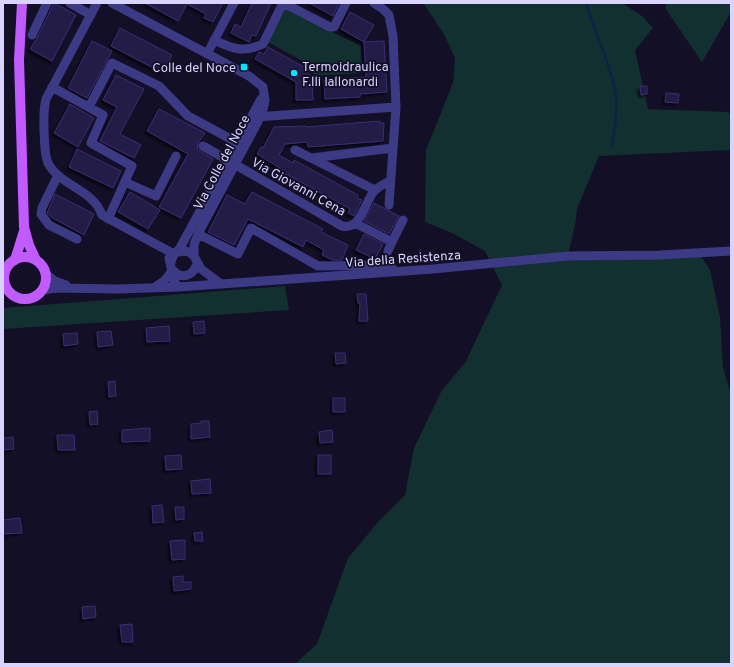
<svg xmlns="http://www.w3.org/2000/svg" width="734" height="667" font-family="Overpass,sans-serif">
	<defs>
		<filter id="shadow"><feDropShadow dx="-2.5" dy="2.5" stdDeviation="1" flood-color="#0009"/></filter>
	</defs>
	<rect width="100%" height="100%" fill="#130f26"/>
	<path fill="#12302f" d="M423 3H622L642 16 653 28 635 50 648 109 728 112 731 116V150L599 156 577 209 575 225 568 255 699 253 710 270 720 317 723 367 731 395V664H295L317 644 348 558 379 521 405 495 414 448 442 390 465 363 502 285 485 251 450 232 425 222 426 150 453 83 455 58 444 34Z
		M667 3H731V12L702 62 665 8Z
		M285 9 361 46 362 73 315 76 308 64 268 42Z
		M285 286 289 310 3 329V308Z"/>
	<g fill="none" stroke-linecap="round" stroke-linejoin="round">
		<path stroke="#0c2248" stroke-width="2.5" d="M586 3C595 35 612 65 616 98 618 114 614 131 612 147"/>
	</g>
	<path fill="#241b47" stroke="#3b2d73" filter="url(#shadow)" d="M54 3 76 15 52 61 30 49 37 38Z
		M145 3H223L213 22 204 18 206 14 187 4 178 21Z
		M252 3H271L256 36 252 35 249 42 231 33 235 24 241 27Z
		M309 3H339L333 16Z
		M350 12 374 25 364 42 341 29Z
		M120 28 172 55 163 73 111 46Z
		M92 41 112 51 87 98 68 88Z
		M384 41 387 92 360 94V97L325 99 324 80 366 77 364 42Z
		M268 47 304 67 312 79 313 100H296V82L255 59 259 52 264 54Z
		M116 75 144 89 120 134 141 145 134 158 100 141 117 107 103 100Z
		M640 86H647V94L641 95Z
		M666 93 679 94 678 103 665 102Z
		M70 104 94 118 78 147 54 133Z
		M159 109 205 133 198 143 197 149 213 159 181 218 159 207 188 154 147 131Z
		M380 121V123H384L383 141 308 147 307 142 285 144 279 155 293 163 294 160 358 195 357 198 362 200 354 216 348 213 350 209 336 201 286 174 284 178 277 174 280 168 257 154 261 147 263 148 274 127 306 126V127Z
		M77 149 121 171 113 188 69 167Z
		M130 192 160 210 148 229 118 212Z
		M252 192 323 229 321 232 348 245 342 260H333L322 255 324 250 306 240 303 247 248 219 234 245 208 232 227 195 245 204Z
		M55 194 94 214 84 235 51 217 47 213Z
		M374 203 399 216 389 234 364 221Z
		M364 234 383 244 375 259 356 250Z
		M357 294H366L368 321H359L360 303H358Z
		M204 321 205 333 194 334 193 322Z
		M169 326 170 341 147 342 146 328Z
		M111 331 113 345 98 347 97 332Z
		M77 333 78 344 64 346 63 334Z
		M335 353H345L346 363 336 364Z
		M115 381 116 396 109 397 108 382Z
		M333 398H345V412H333Z
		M97 411 98 424 90 425 89 412Z
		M201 421H209L210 437 191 439V424L201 423Z
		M150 428V441L122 442V430Z
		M332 430 333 442 320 443 319 432Z
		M57 435H74L75 450H58Z
		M13 437 14 449 3 450V438Z
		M181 455 182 469 166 470 165 456Z
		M318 455H331V474H318Z
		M210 479 211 493 192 494 191 481Z
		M162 505 164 522 153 523 152 506Z
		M175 507H184V519L176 520Z
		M20 518 22 533 3 534V520Z
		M202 532 203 541H195L194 533Z
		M185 540V559L172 560 170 541Z
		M183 576V582H191V589L174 591 173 577Z
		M95 606 96 617 83 619 82 607Z
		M132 624 133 642H122L120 625Z"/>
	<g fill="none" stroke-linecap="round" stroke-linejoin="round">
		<path stroke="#3d3a85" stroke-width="9" d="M70 3 91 15
			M97 3 46 99C43 110 44 121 44 132 45 142 44 154 48 163 60 186 93 189 102 215L172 253 184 251 189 252 194 256 201 269 221 284
			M112 3 249 76 263 87 265 101 262 114 198 234 194 245V256
			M374 3 383 9 389 15 393 36 396 107 389 205
			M32 35 47 3
			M214 40C233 49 243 53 263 44L281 7 287 5 330 27H334L346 3
			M207 54 234 3
			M52 87 103 115 91 143 132 166 108 219
			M89 107 112 63 159 86 188 116 238 143
			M256 117 396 107
			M203 146 342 226C360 230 364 206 372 194 376 187 384 184 390 181
			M295 150 375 190
			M312 158 393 148
			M58 175 42 208 41 214 49 225 77 239
			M125 182 156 196 176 156
			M355 223 392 242 403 220
			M198 234 238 254 251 228 318 266 388 265 392 267V272
			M388 251 392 242
			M169 258 174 281 178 287
			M171 262 173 256 180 248 261 99
			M173 270C180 279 192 277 196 266
			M46 274 55 281 66 285
			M154 288 164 281 173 270
			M42 290 57 288 118 289 178 287 433 269 568 256 660 255 731 251"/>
		<path stroke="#c25bff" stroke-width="10" d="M22 3 19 60 24 227 29 245 36 260
			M4 278a21 21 0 1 1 42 0a21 21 0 1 1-42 0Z
			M15 260 24 231"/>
	</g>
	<g fill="#00e5ff" stroke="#130f26" stroke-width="1.5">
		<rect x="240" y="63" width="8" height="8" rx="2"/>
		<circle cx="294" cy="73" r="4"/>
	</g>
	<g text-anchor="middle" stroke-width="3.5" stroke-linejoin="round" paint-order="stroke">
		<g font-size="13" fill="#d9d4ff" stroke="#130f26" text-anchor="start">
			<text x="302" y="71">Termoidraulica<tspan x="302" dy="15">F.lli Iallonardi</tspan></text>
			<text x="236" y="72" text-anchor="end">Colle del Noce</text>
		</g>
		<g font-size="13" fill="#d9d4ff" stroke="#130f26">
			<text transform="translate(221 162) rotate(-62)" y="5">Via Colle del Noce</text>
			<text transform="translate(299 186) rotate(29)" y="5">Via Giovanni Cena</text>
			<text transform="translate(403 258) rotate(-4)" y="5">Via della Resistenza</text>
		</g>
	</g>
	<rect width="734" height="667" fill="none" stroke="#d9d4ff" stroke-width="8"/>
</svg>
